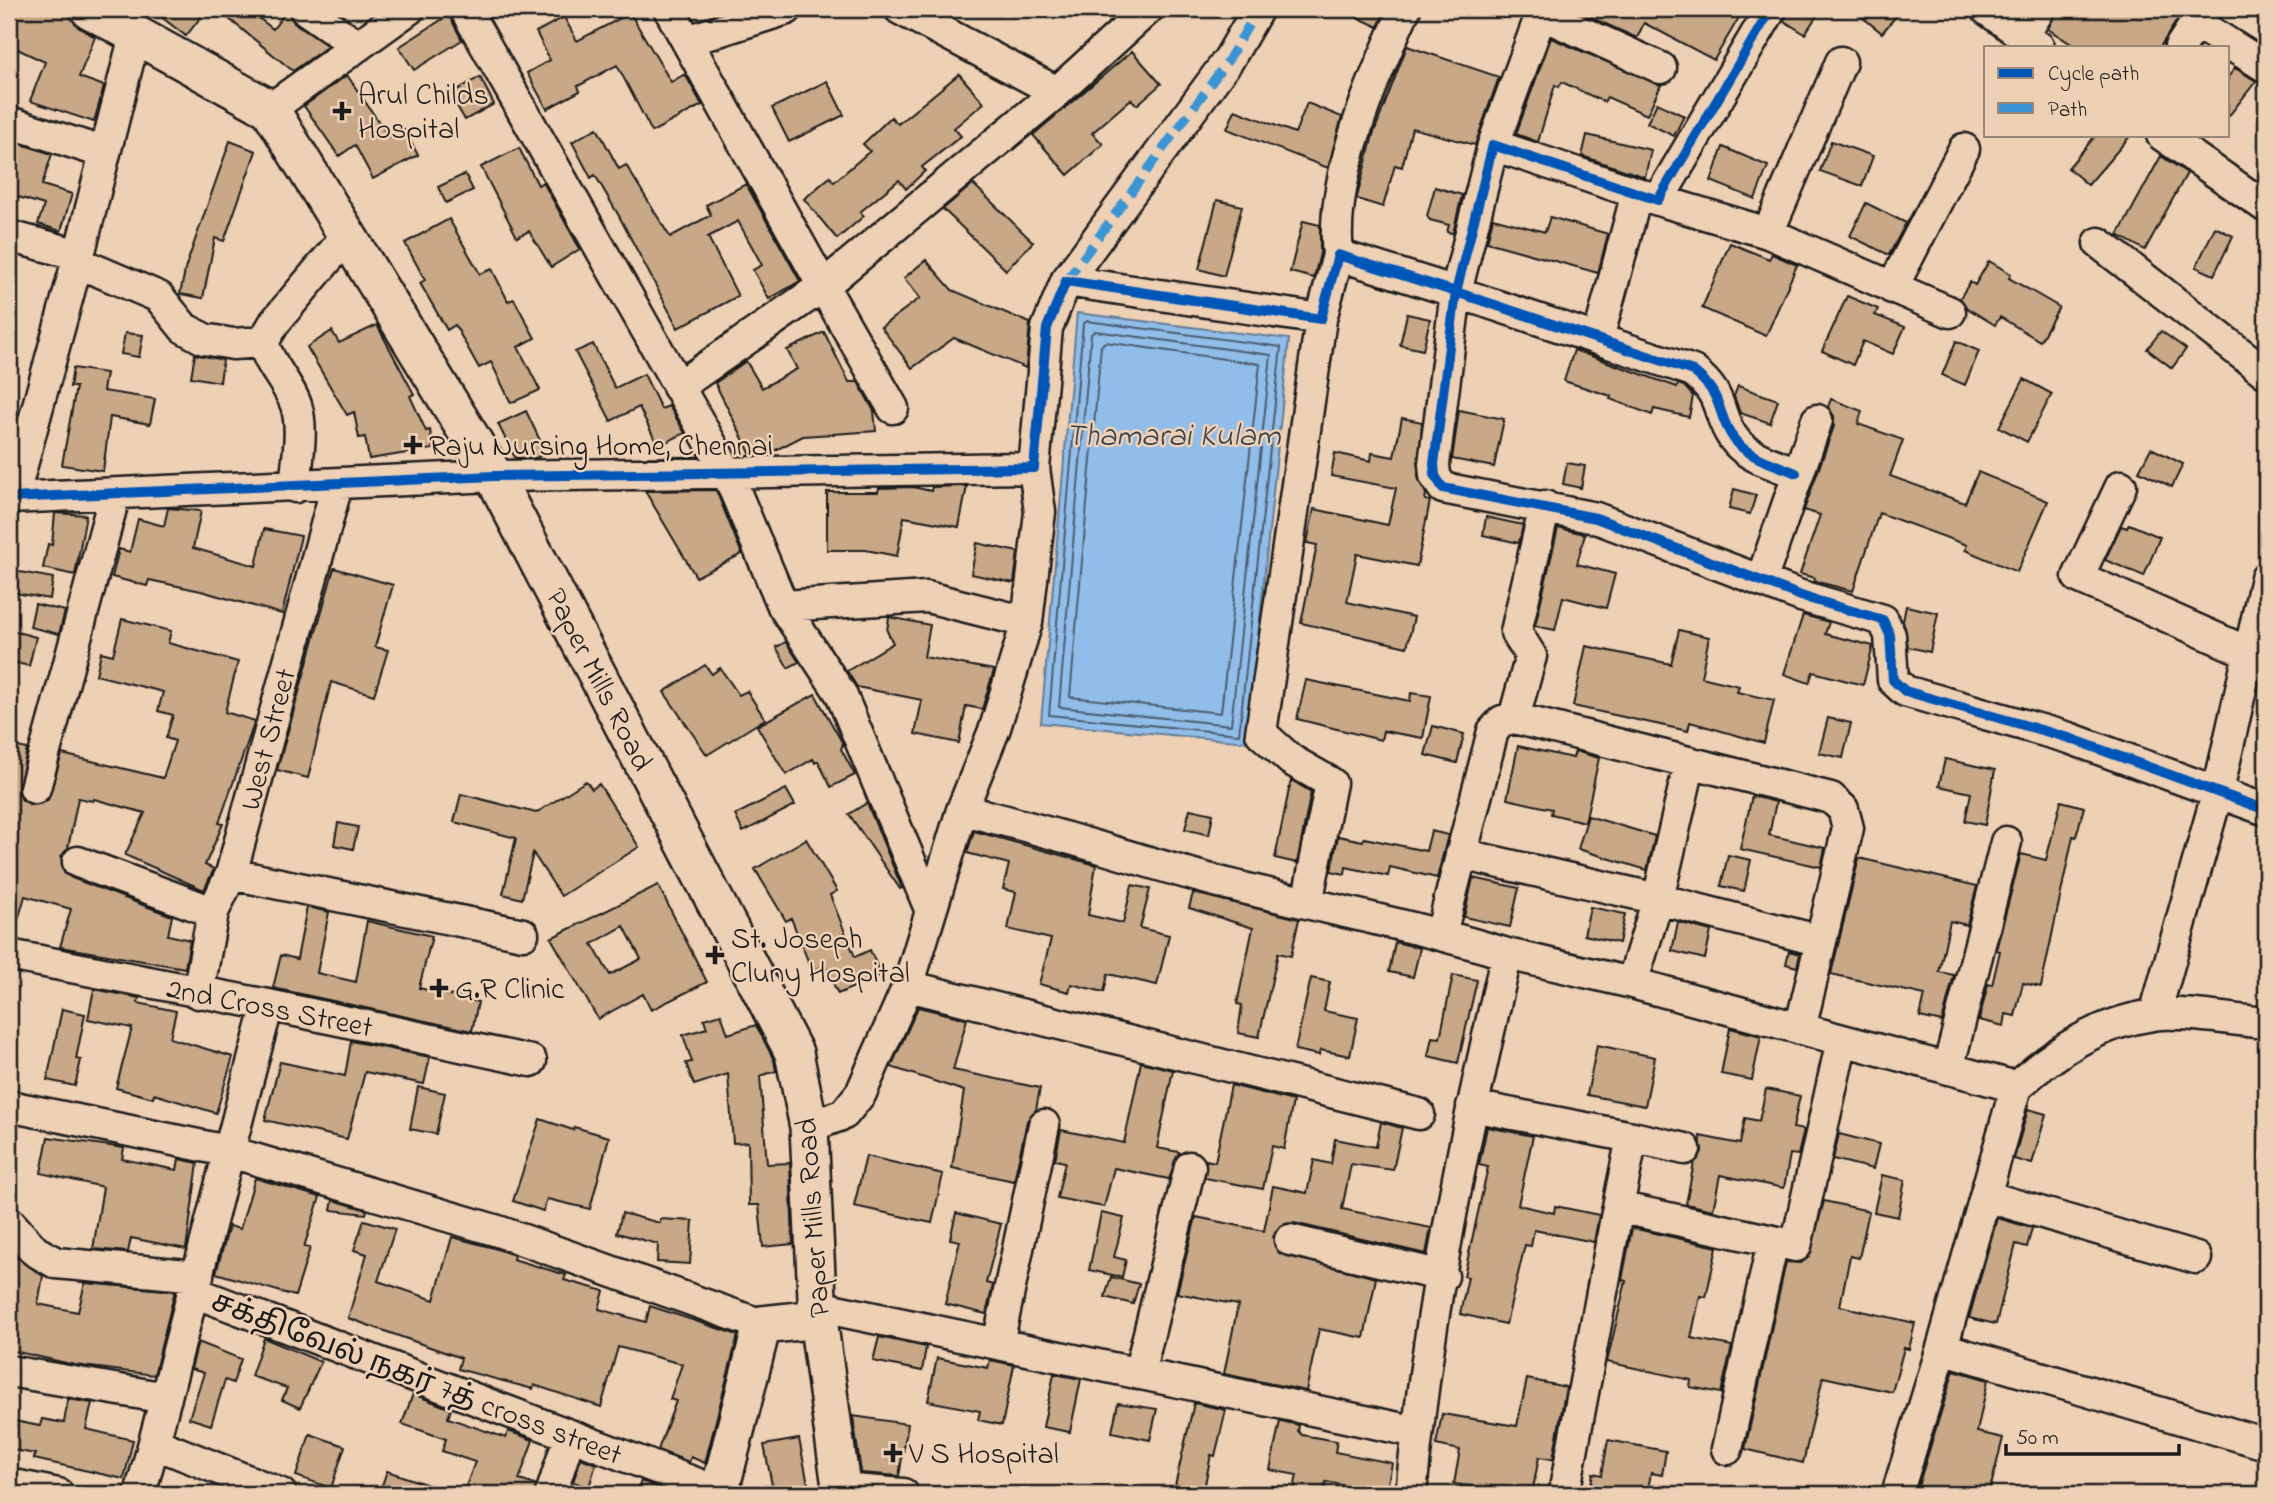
<svg xmlns="http://www.w3.org/2000/svg" width="2275" height="1503" font-family="'Indie Flower','Noto Sans Tamil',sans-serif">
	<rect width="100%" height="100%" fill="#eed0b5"/>
	<filter id="ink" filterUnits="userSpaceOnUse"><feTurbulence type="fractalNoise" baseFrequency=".0143" numOctaves="2"/><feDisplacementMap in="SourceGraphic" scale="14" xChannelSelector="R" yChannelSelector="G"/><feConvolveMatrix kernelMatrix="1 2 1 2 8 2 1 2 1" color-interpolation-filters="sRGB"/></filter>
	<g filter="url(#ink)">
		<path fill="#91bdea" stroke="#627d98" stroke-width="2" d="M1077 313 1289 339 1247 742 1041 723Z"/>
		<g fill="none" stroke-linecap="round" stroke-linejoin="round">
			<path stroke="#4b5c6e" stroke-width="2" d="M1087 321 1281 347 1239 734 1049 715 1083 324Z
				M1095 331 1271 355 1231 725 1059 707 1091 334Z
				M1105 342 1260 364 1221 713 1070 697 1101 346Z"/>
		</g>
		<path fill="#c8a887" stroke="#1c1c1c" stroke-width="2" fill-rule="evenodd" d="M9 9H60L69 12 78 27 95 37 79 77 104 86 94 122 30 101 45 62 9 45Z
			M151 9H207L186 36Z
			M217 9H247L273 29 288 9 294 23 328 46 293 71Z
			M1340 9H1386L1378 27Z
			M1572 9H1744L1714 60 1644 23 1637 38Z
			M1788 9H1821L1805 34 1784 21Z
			M1852 9H1902L1882 33Z
			M2057 9H2184L2160 47H2076L2048 29Z
			M630 13 671 82 685 74 702 105 652 132 617 65 578 86 580 91 547 109 527 73 550 60 536 32 564 17 577 41Z
			M449 15 462 40 414 70 399 47Z
			M1551 38 1661 85 1647 115 1607 97 1604 102 1562 82 1559 87 1555 85 1538 142 1516 134Z
			M1407 46 1499 77 1475 145 1412 128 1402 167 1395 165 1383 207 1357 199V197L1373 135Z
			M1132 51 1161 84 1137 105 1131 99 1092 133 1103 144 1068 175 1033 135Z
			M2235 68 2256 81 2228 117V77Z
			M959 74 984 103 954 128 961 136 922 167 925 171 906 189 899 180 860 212 864 216 837 239 804 199 830 177 834 182 870 151 863 144 891 117 898 124Z
			M347 75 389 137 404 129 418 155 373 179 355 145 339 156 304 106Z
			M480 77 494 104 465 120 450 94Z
			M827 81 844 115 789 142 772 108Z
			M1307 103 1342 117 1328 168 1227 129 1235 110 1295 133Z
			M1657 103 1684 116 1674 136 1647 123Z
			M597 128 619 169 626 165 670 237 711 215 706 205 746 184 800 281 769 299 753 270 762 265 738 221 708 237 738 296 678 328 619 216 595 175 591 178 572 142Z
			M1587 135 1651 150 1645 177 1582 156Z
			M2096 135H2131L2088 185 2068 168Z
			M9 140 52 154 42 185 72 194 61 231 38 224 44 205 9 194Z
			M230 141 256 151 224 241 215 238 203 298 180 294 186 266Z
			M1831 141 1873 156 1862 186 1820 171Z
			M1723 147 1768 166 1755 199 1711 181Z
			M519 148 538 185 543 182 580 249 551 267 529 231 517 237 481 167Z
			M2161 156 2187 173 2145 250 2118 235Z
			M465 174 473 190 446 203 438 187Z
			M973 184 1033 242 1006 270 943 209Z
			M1435 187 1462 195 1453 233 1447 232 1449 225 1430 220 1427 216Z
			M1217 200 1242 206 1224 276 1199 269Z
			M1866 203 1906 223 1889 255 1850 236Z
			M1550 217 1608 234 1598 273 1487 242 1493 218 1545 232Z
			M449 219 480 274 492 269 508 301 514 299 535 338 518 347 540 390 511 403 491 362 479 368 455 325 447 330 420 283 425 280 405 243Z
			M1303 221 1320 225V253L1314 278 1290 272Z
			M2215 227 2233 236 2214 275 2196 267Z
			M1730 243 1769 259 1772 254 1797 265 1766 336 1702 308Z
			M926 260 952 290 1030 323 1026 368 954 338 912 368 881 327 920 298 904 278Z
			M1989 261 2011 274 2009 278 2059 307 2040 341 2000 317 1995 325 1967 308 1960 298 1970 282 1975 285Z
			M1847 296 1878 309 1875 315 1905 327 1893 354 1863 341 1853 365 1822 351Z
			M1407 314 1430 319 1423 350 1400 345Z
			M377 325 414 394 410 396 426 431 430 430 433 449 369 459 365 437 359 438 354 412 347 415 307 347 332 331 339 343Z
			M2161 331 2186 349 2172 368 2147 349Z
			M824 332 849 382H858L874 411 876 431 803 436 768 454 751 455 715 383 746 361 762 388 797 369 787 350Z
			M125 333 143 335 139 357 121 354Z
			M1956 341 1979 351 1965 385 1942 375Z
			M593 344 615 388 644 374 661 409 669 406 685 433 658 446 639 407 611 421 575 352Z
			M1574 350 1677 387 1678 384 1684 386 1693 396 1689 417 1654 409 1652 415 1610 399 1611 396 1564 381Z
			M195 354 223 360 220 382 191 377Z
			M73 368 106 373 103 391 155 399 150 424 110 417 103 471 62 465 76 387H70Z
			M2024 379 2052 394 2027 442 1999 427Z
			M1738 386 1778 400 1770 423 1740 413 1734 396Z
			M1831 399 1862 411 1858 424 1903 440 1890 476 1965 503 1978 472 2048 501 2017 572 1965 550 1967 545 1879 513 1853 591 1814 581 1815 578 1800 574 1820 515 1804 510 1834 426V416L1828 407Z
			M1459 410 1504 419 1494 467 1452 459Z
			M526 411 546 453 536 458H515L498 424Z
			M1402 418 1422 422 1418 477 1426 494 1425 500 1430 501 1417 566 1357 554 1347 602 1414 617 1407 647 1301 623 1317 545 1307 543 1314 509 1388 525 1396 488 1331 476 1335 453 1371 461 1372 453 1394 457Z
			M2151 448 2183 464 2172 487 2139 471Z
			M1567 463 1585 466 1581 488 1563 484Z
			M967 486 959 527 904 517 897 556 866 550H827V492H878L879 488 913 487 931 491 932 487Z
			M1734 489 1756 495 1750 514 1729 509Z
			M716 490 742 554 696 577 645 491Z
			M168 508 201 511 193 548 256 566 264 529 301 536 282 614 201 591 149 580 147 586 112 577 119 549 130 552 138 519 164 526Z
			M55 513 86 515 75 575 43 568 48 544 52 545Z
			M1486 517 1523 525 1519 543 1483 535Z
			M2129 524 2160 537 2144 576 2105 560 2121 526 2127 528Z
			M1558 528 1585 534 1577 564 1615 574 1606 608 1563 597 1555 630 1535 626Z
			M977 543 1018 552 1014 583 971 574Z
			M334 568 393 585 375 647 388 650 374 695 331 682 308 778 277 770Z
			M9 570 53 578 50 599 9 592Z
			M35 604 65 611 59 634 30 627Z
			M1906 606 1938 613 1930 652 1908 647 1903 621Z
			M1803 615 1829 622 1825 634 1873 646 1863 685 1813 672 1809 683 1784 674Z
			M889 617 930 625 924 657 994 670 982 709 966 706 959 743 915 734 922 700 857 687 847 671 893 643 887 631Z
			M122 619 171 631 168 643 238 662 225 712 255 721 219 823 223 824 205 865 214 869 204 890 125 855 145 813 94 799 93 801 78 798 68 848 61 857 64 873 72 878 172 916 168 935 190 940 185 968 60 947 71 909 25 896 14 934 9 933V745L27 749 18 792 22 800 31 805 48 800 62 754 163 778 175 741 166 738 173 715 158 711 163 692 96 675 101 652 113 655Z
			M9 630 36 637 29 666 9 661Z
			M1679 630 1709 637 1701 677 1739 686 1737 692 1774 700 1764 743 1690 722 1688 731 1573 706 1586 646 1671 664Z
			M786 642 799 662 788 668 776 647Z
			M705 665 712 674 720 668 739 695 747 691 765 719 707 755 664 692Z
			M1306 680 1410 701 1411 693 1431 696 1423 738 1383 731 1381 740 1297 719Z
			M815 694 843 744 841 749 855 775 831 787 818 761 815 763 813 759 786 775 757 726Z
			M1828 718 1851 723 1843 758 1819 753Z
			M1433 726 1464 734 1457 763 1425 755Z
			M1518 746 1573 758 1575 751 1599 758 1585 822 1551 814 1552 809 1507 799Z
			M1945 759 1995 770 1985 825 1965 821 1971 793 1939 786Z
			M1291 780 1311 792 1297 863 1275 858Z
			M586 781 592 789 599 784 639 847 561 896 533 853 522 899 503 894 516 838 454 822 461 794 536 813Z
			M786 789 795 805 743 832 735 815Z
			M1752 796 1776 802 1769 835 1825 848 1821 867 1740 849Z
			M2061 801 2084 807 2076 837 2073 836 2041 987 2023 983 2015 1016 2006 1014 2004 1026 1979 1020 1988 984 1992 985 2000 951 1996 950 2021 854 2046 860Z
			M867 803 902 888 900 889 849 814Z
			M1190 809 1213 814 1209 835 1185 829Z
			M1588 816 1655 836 1647 870 1578 849Z
			M338 823 358 827 353 849 334 845Z
			M974 831 1096 865 1088 915 1123 923 1132 885 1150 889 1140 928 1169 935 1157 985 1108 974 1104 992 1071 984 1069 992 1039 984 1051 939 1008 929 1016 892 1003 889 1009 864 967 853Z
			M1431 831 1448 835 1437 878 1390 867 1388 876 1346 867 1345 874 1331 871 1338 836 1363 841 1364 838 1426 851Z
			M806 839 837 891 830 895 855 957 870 950 881 975 838 994 825 966 812 971 791 918 786 921 755 869Z
			M1728 855 1751 860 1744 891 1721 886Z
			M1859 858 1977 886 1967 925 1950 921 1939 972 1954 975 1942 1022 1920 1017 1925 995 1831 974Z
			M1473 878 1519 888 1510 927 1464 917Z
			M658 885 707 982 651 1010 643 994 598 1019 551 938ZM624 926 641 959 610 975 592 944Z
			M1193 893 1299 919 1291 956 1278 953 1259 1037 1238 1033 1242 1005 1237 1004 1253 928 1189 908Z
			M307 907 329 912 317 973 356 982 367 921 432 936 419 988 478 1002 472 1031 273 988 281 955 297 959Z
			M1590 907 1625 914 1619 943 1584 935Z
			M1678 922 1711 931 1705 959 1672 951Z
			M1395 942 1420 948 1413 977 1389 972Z
			M1789 951 1800 954 1797 967 1786 964Z
			M1453 975 1477 980 1458 1063 1428 1056 1432 1037 1440 1038Z
			M1311 978 1330 982 1324 1011 1358 1018 1350 1056 1320 1050 1319 1055 1295 1050Z
			M94 989 139 998 138 1003 176 1011 170 1038 233 1057 216 1113 154 1094 153 1098 116 1088 132 1028 88 1019Z
			M918 1007 967 1019 953 1070 1040 1088 1036 1110 1027 1121 1014 1181 952 1168 964 1091 891 1067Z
			M62 1009 85 1014 76 1059 81 1060 75 1086 47 1080Z
			M721 1014 728 1034 756 1025 774 1060 776 1071 760 1076 767 1164 790 1163 793 1244 763 1247 759 1205H749L748 1142 733 1143 728 1074 694 1085 686 1063 692 1062 683 1035 707 1028 704 1019Z
			M1730 1028 1761 1036 1752 1080 1721 1074Z
			M351 1041 430 1057 424 1084 365 1072 347 1139 265 1120 280 1062 345 1076Z
			M1597 1045 1655 1057 1645 1106 1587 1095Z
			M1141 1062 1173 1070 1157 1148 1179 1152 1169 1179 1114 1168 1104 1207 1057 1198 1065 1162 1055 1160 1061 1130 1124 1143Z
			M1231 1085 1293 1101 1284 1149 1272 1146 1263 1189 1205 1178 1206 1160 1215 1162Z
			M418 1087 445 1093 436 1134 410 1129Z
			M1766 1089 1800 1096 1793 1128 1804 1130 1798 1155 1790 1154 1784 1188 1720 1175 1713 1210 1686 1204 1694 1163 1702 1152 1700 1136 1740 1144 1745 1118 1759 1121Z
			M2028 1109 2046 1114 2032 1164 2014 1159Z
			M540 1119 573 1130 574 1127 609 1137 590 1209 547 1199 543 1211 513 1201Z
			M1381 1122 1402 1128 1393 1170 1351 1164 1342 1209 1431 1228 1426 1254 1294 1223 1284 1224 1273 1237 1279 1253 1376 1278 1364 1338 1319 1329 1306 1391 1224 1374 1238 1305 1177 1293 1196 1217 1264 1231 1273 1186 1307 1193 1314 1160 1331 1164 1335 1139 1376 1147Z
			M1487 1127 1533 1136 1518 1205 1554 1213 1555 1206 1599 1215 1594 1242 1534 1230 1531 1246 1525 1245 1506 1324 1460 1314 1468 1277 1464 1276 1488 1167 1479 1165Z
			M1839 1134 1879 1144 1873 1169 1833 1159Z
			M48 1137 124 1148 122 1159 177 1170 179 1159 198 1163 186 1249 131 1238 128 1252 93 1249 103 1187 41 1173Z
			M866 1156 943 1174 932 1223 854 1206Z
			M1882 1175 1905 1180 1898 1217 1874 1212Z
			M255 1178 320 1197 304 1247 310 1248 295 1296 216 1273 229 1226 240 1229Z
			M333 1200 367 1210 366 1214 331 1210Z
			M1824 1201 1869 1211 1859 1258 1850 1256 1840 1306 1915 1323 1909 1349 1904 1348 1892 1392 1823 1377 1803 1463 1745 1449 1786 1262 1801 1263 1809 1257Z
			M622 1213 660 1223V1219L693 1221 690 1264 657 1262 658 1244 617 1233Z
			M956 1213 1001 1224 986 1283 993 1285 986 1314 945 1304 960 1241 950 1239Z
			M1101 1213 1124 1218 1114 1257 1126 1260 1122 1277 1089 1270Z
			M1997 1218 2032 1228 2027 1247 2016 1244 1996 1324 1969 1318Z
			M364 1220 395 1229 378 1281 434 1300 452 1237 494 1248 514 1255 513 1259 566 1275 564 1280 604 1291 599 1309 646 1322 650 1306 738 1335 705 1463 691 1457 689 1462 658 1450 676 1401 670 1399 682 1364 618 1347 601 1407 534 1385 533 1389 458 1369 461 1358 348 1318 367 1254 354 1250Z
			M1632 1228 1717 1247 1706 1297 1700 1296 1691 1338 1732 1346 1721 1393 1690 1387 1691 1380 1607 1362 1626 1281 1622 1280Z
			M9 1257 18 1258 43 1276 38 1304 78 1312 85 1283 175 1291 154 1375 75 1365 9 1350Z
			M1111 1277 1139 1284 1133 1304 1105 1297Z
			M879 1337 926 1347 922 1371 873 1361Z
			M264 1338 321 1362 300 1408 282 1400 287 1388 251 1376Z
			M198 1342 241 1359 233 1383 225 1380 211 1425 189 1418 204 1373 191 1369Z
			M937 1358 988 1368 990 1360 1014 1365 1002 1425 978 1420 980 1411 928 1401Z
			M1954 1370 1988 1380 1977 1432 2003 1438 1989 1494 1916 1493Z
			M1054 1374 1081 1379 1070 1432 1043 1427Z
			M1527 1379 1566 1387 1553 1459 1539 1457 1532 1494 1454 1484 1460 1450 1436 1445 1442 1414 1517 1426Z
			M413 1394 451 1409 448 1418 506 1438 508 1431 533 1440 519 1480 536 1485 534 1494H463L475 1462 442 1451 446 1439 402 1424Z
			M68 1399 92 1403 86 1429 133 1440 124 1479 34 1459 35 1454 9 1449V1420L40 1426 42 1419 64 1423Z
			M1118 1403 1157 1409 1150 1440 1112 1432Z
			M1194 1403 1226 1410 1215 1456 1211 1455 1203 1494H1173Z
			M853 1416 908 1424 899 1476 861 1473Z
			M1280 1421 1299 1425 1298 1431 1302 1435 1337 1441 1335 1452 1392 1463 1386 1494 1326 1482 1324 1494H1293L1297 1475 1270 1470Z
			M310 1434 345 1446 331 1488 296 1476Z
			M799 1439 808 1484 773 1490 764 1445Z
			M1608 1440 1666 1451 1662 1475 1651 1473 1647 1494H1589L1593 1473 1602 1475Z
			M581 1458 596 1464 589 1487 573 1482Z
			M387 1471 446 1491 445 1494H379Z
			M641 1481 676 1494H636Z"/>
		<g fill="none" stroke-linecap="round" stroke-linejoin="round">
			<defs>
				<path id="minor" d="M305 9 358 46
					M465 9 727 472 783 606 841 694 930 909
					M669 9 823 286 1057 92 1148 9
					M900 9 1057 92
					M1986 9 2039 47
					M1541 14 1661 68
					M2196 23 2266 67
					M2023 36 2040 9
					M687 41 787 9
					M2180 47 2205 9
					M270 109 409 9
					M9 122 105 153 135 35
					M2162 135 2266 207
					M1493 145 1543 9
					M1658 200 1768 233 1950 312
					M1768 233 1841 62
					M9 236 79 255 105 153
					M2099 243 2266 373
					M1338 255C1329 179 1373 78 1405 9
					M77 262 159 297 184 328 204 339 233 344 263 342
					M1066 281 1229 59 1258 9
					M1892 288 1964 149
					M1598 339 1637 193
					M678 387 823 286 893 408
					M1796 473C1776 464 1748 458 1734 439 1715 413 1726 397 1693 371L1456 292 1434 464 1435 476 1443 488 1596 518 1801 596 1883 620 1890 635 1893 680 1905 691 2069 738 2266 810
					M2121 486 2078 577 2247 652
					M295 487C297 461 304 429 296 405 288 382 269 366 263 342L275 322 347 236
					M9 498 494 476 1034 468 1047 328 1066 281 1321 319 1338 255 1456 292 1493 145 1658 200 1771 9
					M13 498 79 255
					M1761 581 1817 420
					M783 606 927 597 1027 622
					M1514 718 1531 656 1516 632 1545 506
					M35 788 115 494
					M962 810C1050 830 1135 860 1223 883 1318 907 1413 925 1507 954
					M1461 854 1658 899 1821 941
					M78 862 213 912
					M231 874 523 934
					M1307 903 1331 783 1291 760 1261 733 1321 319
					M1441 934 1493 731 1502 721 1514 718 1831 798 1843 809 1848 828 1800 1029
					M9 955 268 1005 531 1061
					M1632 983 1658 899 1690 762
					M908 986 1419 1114
					M198 993 213 912 231 874 337 485
					M2155 1014 2218 791 2266 578
					M1948 1069 2006 842
					M9 1106 227 1151 498 1231 762 1325
					M1472 1106 1632 1137 1618 1207 1796 1246 1842 1040
					M809 1127 844 1114 861 1093 908 986 962 810 995 728 1027 622 1040 512 1034 468
					M1632 1137 1685 1149
					M1985 1196 2196 1258
					M9 1222 35 1251 56 1263 198 1276
					M1290 1240 1443 1276
					M194 1292 719 1492
					M817 1306 1417 1432
					M998 1344 1044 1125
					M1942 1348 2016 1087
					M9 1371 166 1398
					M1139 1374 1190 1167
					M154 1443 281 1494
					M1727 1449 1773 1241
					M9 1484 58 1494
					M841 1489 903 1494
					M140 1494C185 1331 223 1167 268 1005
					M551 1494 570 1435
					M1411 1494C1428 1313 1465 1131 1507 954L1632 983 2016 1087C2056 1051 2098 1023 2153 1015 2178 1010 2238 1021 2266 1023
					M1564 1494 1618 1207
					M1897 1494 1942 1348 2266 1444"/>
				<path id="major" d="M89 9 270 109 494 476 794 1053 809 1127 818 1319 842 1494
					M719 1494 762 1325 818 1319"/>
			</defs>
			<use href="#minor" stroke="#1c1c1c" stroke-width="35"/>
			<use href="#major" stroke="#1c1c1c" stroke-width="42"/>
			<use href="#minor" stroke="#eed0b5" stroke-width="30"/>
			<use href="#major" stroke="#eed0b5" stroke-width="37"/>
			<path stroke="#3a94d4" stroke-width="9" stroke-dasharray="18 9" stroke-linecap="butt" d="M1066 281 1229 59 1258 9"/>
			<defs>
				<path id="cycleway" d="M1796 473C1776 464 1748 458 1734 439 1715 413 1726 397 1693 371L1456 292 1434 464 1435 476 1443 488 1596 518 1801 596 1883 620 1890 635 1893 680 1905 691 2069 738 2266 810
					M9 498 494 476 1034 468 1047 328 1066 281 1321 319 1338 255 1456 292 1493 145 1658 200 1771 9"/>
			</defs>
			<use href="#cycleway" stroke="#eed0b5" stroke-width="15"/>
			<use href="#cycleway" stroke="#0057b8" stroke-width="10"/>
		</g>
	</g>
	<g fill="#1c1c1c" stroke="#eed0b5" stroke-width="2.5">
		<path d="M338.5 100.5h7v7h7v7h-7v7h-7v-7h-7v-7h7z"/>
		<path d="M409.5 434.5h7v7h7v7h-7v7h-7v-7h-7v-7h7z"/>
		<path d="M711.5 944.5h7v7h7v7h-7v7h-7v-7h-7v-7h7z"/>
		<path d="M435.5 977.5h7v7h7v7h-7v7h-7v-7h-7v-7h7z"/>
		<path d="M889.5 1442.5h7v7h7v7h-7v7h-7v-7h-7v-7h7z"/>
	</g>
	<g text-anchor="middle" stroke-width="5" stroke-linejoin="round" paint-order="stroke">
		<g font-size="30" fill="#1c1c1c" stroke="#eed0b5" text-anchor="start">
			<text x="358" y="104">Arul Childs<tspan x="358" dy="34">Hospital</tspan></text>
			<text x="429" y="455">Raju Nursing Home, Chennai</text>
			<text x="731" y="948">St. Joseph<tspan x="731" dy="34">Cluny Hospital</tspan></text>
			<text x="455" y="998">G.R Clinic</text>
			<text x="909" y="1463">V S Hospital</text>
		</g>
		<g font-size="30" fill="#1c1c1c" stroke="#eed0b5">
			<text transform="translate(600 679) rotate(63)" y="10">Paper Mills Road</text>
			<text transform="translate(267 739) rotate(-75)" y="10">West Street</text>
			<text transform="translate(270 1007) rotate(11)" y="10">2nd Cross Street</text>
			<text transform="translate(812 1218) rotate(-94)" y="10">Paper Mills Road</text>
			<text transform="translate(417 1377) rotate(21)" y="10">சக்திவேல் நகர் 7த் cross street</text>
		</g>
		<g font-size="32" font-style="italic" fill="#394450" stroke="#eed0b5">
			<text x="1173" y="445">Thamarai Kulam</text>
		</g>
	</g>
	<rect width="2275" height="1503" fill="none" stroke="#eed0b5" stroke-width="35"/>
	<rect x="18" y="18" width="2240" height="1468" fill="none" stroke="#1c1c1c" stroke-width="2.5" filter="url(#ink)"/>
	<rect x="1984" y="46" width="245" height="91" fill="#eed0b5" stroke="#9a8878" stroke-width="2"/>
	<rect x="1998" y="68" width="35" height="10" fill="#0057b8" stroke="#9a8878" stroke-width="2"/>
	<text x="2048" y="80" font-size="21" fill="#1c1c1c">Cycle path</text>
	<rect x="1998" y="103" width="35" height="10" fill="#3a94d4" stroke="#9a8878" stroke-width="2"/>
	<text x="2048" y="116" font-size="21" fill="#1c1c1c">Path</text>
	<path d="M2006 1444v10h173v-10" fill="none" stroke="#1c1c1c" stroke-width="3.5"/>
	<text x="2016" y="1444" font-size="21" fill="#1c1c1c" stroke="#eed0b5" stroke-width="5" paint-order="stroke">50 m</text>
</svg>
